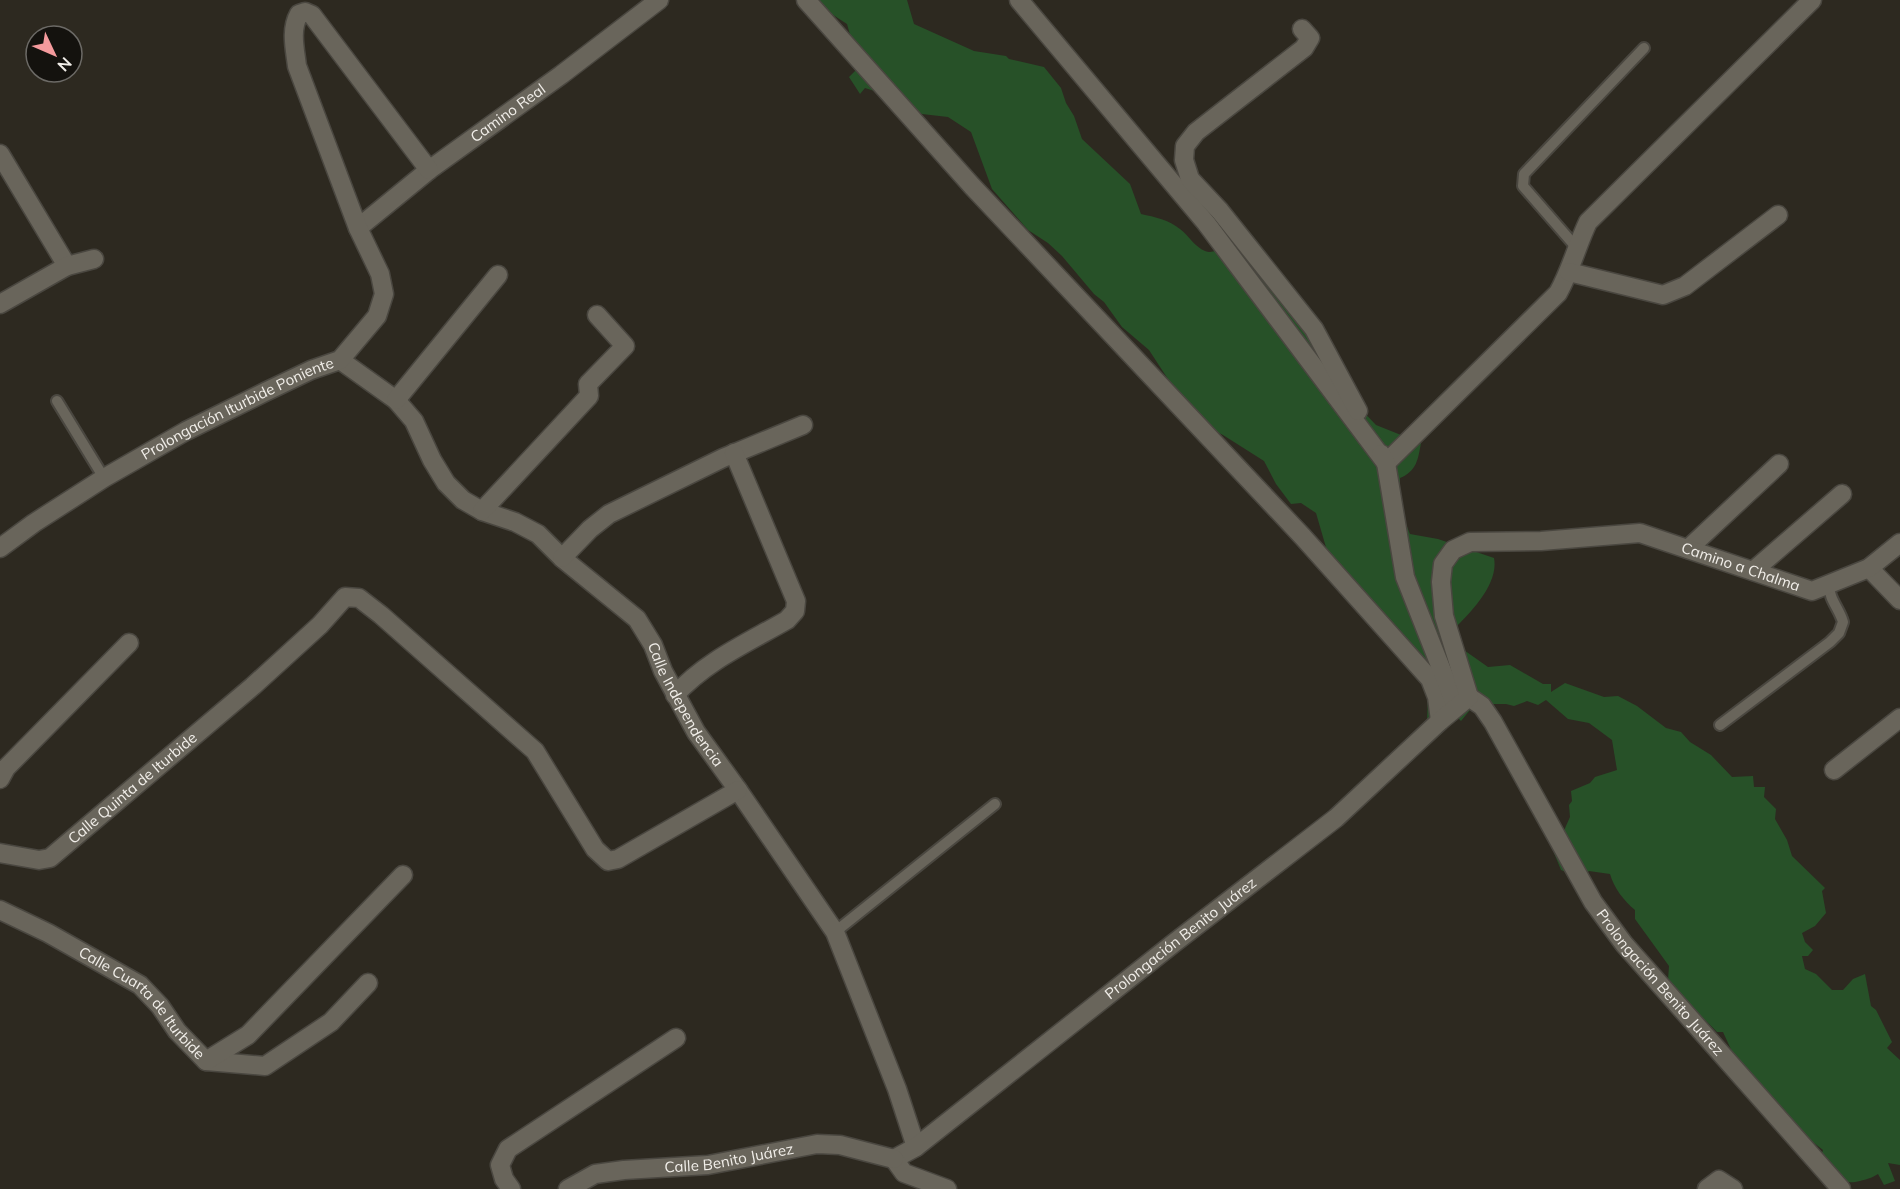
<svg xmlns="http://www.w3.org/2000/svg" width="1900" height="1189" font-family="Mulish,sans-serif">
	<rect width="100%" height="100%" fill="#2d2920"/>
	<path fill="#275128" d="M810 0H907L914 24 974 51 1006 56 1009 59 1044 67 1061 88 1066 103 1074 116 1082 139 1130 184 1141 214C1155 217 1169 220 1180 229 1189 236 1195 247 1205 251 1213 254 1216 249 1223 250 1234 250 1245 258 1254 263L1259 258 1353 401 1376 425 1421 443C1418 459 1417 471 1400 478V483L1395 488 1397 502 1410 534 1438 539 1494 558C1499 584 1471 612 1454 629V643L1488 667 1510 665 1543 684H1551V692L1565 683 1604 697 1618 696 1637 706 1666 728 1681 732 1690 742 1711 755 1732 777 1753 776 1754 787H1765L1764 797 1776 809 1775 819 1787 840 1792 856 1825 888 1822 891 1826 913 1815 926 1802 933 1805 942 1813 950 1808 956H1802L1805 969 1816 974 1832 990H1843L1853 979 1865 974 1871 1006 1876 1010 1892 1042 1887 1048 1900 1060V1165L1888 1163 1895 1181 1884 1185 1878 1174C1872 1178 1867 1179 1860 1181 1840 1186 1832 1175 1819 1162L1823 1150 1800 1132 1734 1056 1723 1032H1717C1708 1022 1698 1015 1689 1006 1681 998 1677 987 1668 980L1669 966 1635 919V910C1624 901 1614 888 1610 874L1589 871 1582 879 1561 870 1554 853 1570 817 1569 805 1572 801 1571 791 1590 783 1595 777 1617 770 1612 740 1589 723 1568 719 1546 700 1538 705 1527 701 1514 706 1506 704H1482L1479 707 1470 710 1461 721 1453 713 1427 721 1428 697 1423 679 1332 568 1316 513 1301 503 1291 504 1276 484 1264 461 1223 435 1203 425 1181 399 1149 350 1122 327 1104 302 1094 294 1062 256 1048 243 1028 230 992 189 971 132 948 117 922 114 893 97 865 88 860 94 849 77 859 67 847 24Z"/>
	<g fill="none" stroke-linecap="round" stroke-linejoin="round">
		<defs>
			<path id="lane" d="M1576 247 1523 186 1524 174 1644 48
				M57 401 104 478
				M1720 725 1830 642 1839 633 1843 622C1839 608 1829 600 1829 584
				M835 932 995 804"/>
			<g id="street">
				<path d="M806 0 972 186 1303 537 1430 679 1437 697 1440 721"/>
				<path d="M1019 0 1206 223 1386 463 1558 293C1571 270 1577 245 1588 222L1812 0"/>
				<path d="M1302 29 1310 38 1304 48 1196 132 1185 146 1184 160 1190 179 1220 211 1314 329 1358 411"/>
				<path d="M0 154 67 266"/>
				<path id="s1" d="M358 228 429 170 561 75 659 0"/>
				<path d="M1569 272 1663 295 1685 286 1778 215"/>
				<path d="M0 304 67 266 94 259"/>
				<path id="s2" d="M340 360 396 400 414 421 432 460 446 483 463 500 482 511 515 522 538 534 562 558 637 619 653 645 663 671 696 732 738 790 835 932 897 1089 916 1147"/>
				<path d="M396 400 498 275"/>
				<path d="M1381 454 1386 463 1405 577 1456 706"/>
				<path d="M482 511 589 396 588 384 625 346 597 315"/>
				<path id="s3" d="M0 548 34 523 104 478 186 431 265 392 311 370 340 360 377 316 384 294 380 274 358 228 297 66C295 49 290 30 299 14L305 12 312 15 429 170"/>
				<path d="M1688 549 1779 464"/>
				<path d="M562 558 590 529 609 514 723 458 803 425"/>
				<path d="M1869 568 1900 600"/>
				<path d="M1753 571 1842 494"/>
				<path d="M675 695C706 661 747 643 787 620L795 611 796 601 734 453"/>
				<path id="s4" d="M1469 697 1482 706 1493 722 1593 902 1624 944 1841 1189"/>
				<path d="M1834 770 1900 718"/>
				<path d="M0 779 6 768 129 643"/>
				<path id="s5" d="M0 853 39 860 50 858 253 686 320 625 345 597 359 598 381 615 535 751 595 849 608 861 618 859 738 790"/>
				<path id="s6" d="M0 910 48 933 140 985 160 1006 177 1031 206 1061 265 1066 331 1022 368 983"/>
				<path d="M206 1061 248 1035 403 875"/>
				<path id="s7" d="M894 1159 916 1147 1174 943 1336 818 1440 721 1469 697 1444 616 1441 582 1443 564 1453 550 1470 542 1541 541 1640 533 1812 591 1869 568 1900 543"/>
				<path d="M894 1159 904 1173 947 1189"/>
				<path d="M511 1189 504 1179 500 1165 508 1149 676 1038"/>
				<path id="s8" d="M568 1189 595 1174 624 1170 708 1165 817 1144 840 1145 894 1159"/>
				<path d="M1707 1189 1719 1180 1733 1189"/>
			</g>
		</defs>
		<use href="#lane" stroke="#4a4740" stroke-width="14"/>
		<use href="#street" stroke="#4a4740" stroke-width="21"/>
		<use href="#lane" stroke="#69655b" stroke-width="10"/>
		<use href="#street" stroke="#69655b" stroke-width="18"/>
	</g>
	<g text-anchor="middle" stroke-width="6" stroke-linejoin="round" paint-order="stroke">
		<g font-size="15" fill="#f1eee9" stroke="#14120e">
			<text dy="5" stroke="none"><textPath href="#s1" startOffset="189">Camino Real</textPath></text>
			<text dy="5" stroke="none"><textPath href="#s3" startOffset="276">Prolongación Iturbide Poniente</textPath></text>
			<text dy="5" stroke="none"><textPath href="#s7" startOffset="1188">Camino a Chalma</textPath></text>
			<text dy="5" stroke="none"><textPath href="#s2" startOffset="502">Calle Independencia</textPath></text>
			<text dy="5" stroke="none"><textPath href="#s5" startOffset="159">Calle Quinta de Iturbide</textPath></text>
			<text dy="5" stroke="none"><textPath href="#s7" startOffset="362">Prolongación Benito Juárez</textPath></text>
			<text dy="5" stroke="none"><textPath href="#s4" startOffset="346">Prolongación Benito Juárez</textPath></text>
			<text dy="5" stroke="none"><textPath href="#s6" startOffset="172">Calle Cuarta de Iturbide</textPath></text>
			<text dy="5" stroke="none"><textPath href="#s8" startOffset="166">Calle Benito Juárez</textPath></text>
		</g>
	</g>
	<g transform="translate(54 54) rotate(134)"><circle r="28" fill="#14120e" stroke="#6c6a66" stroke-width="1.5"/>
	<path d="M0-4.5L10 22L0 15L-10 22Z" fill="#f59b9d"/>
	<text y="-9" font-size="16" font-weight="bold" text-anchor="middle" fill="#f1eee9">N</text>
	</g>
</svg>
